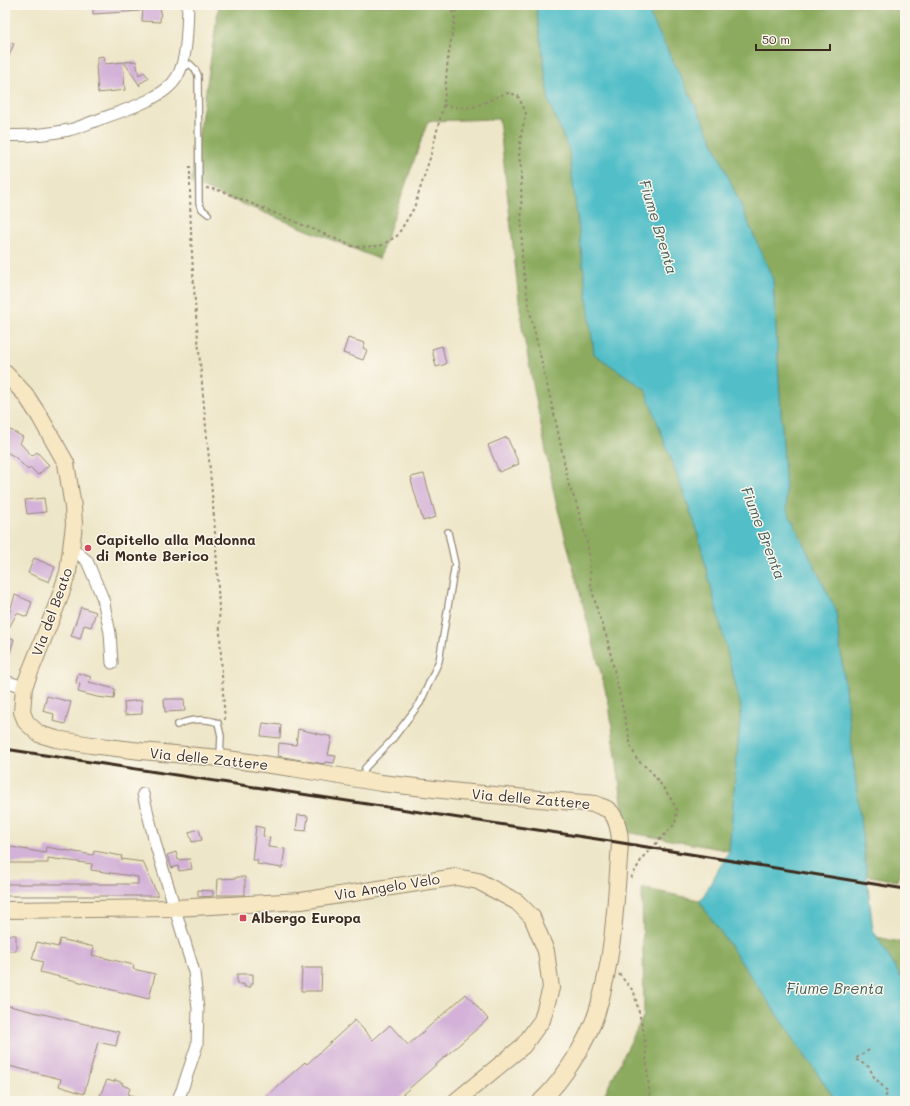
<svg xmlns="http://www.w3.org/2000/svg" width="910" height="1106" font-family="Mali,sans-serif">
	<rect width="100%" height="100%" fill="#fbf7ec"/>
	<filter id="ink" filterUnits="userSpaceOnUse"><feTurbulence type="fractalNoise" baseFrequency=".025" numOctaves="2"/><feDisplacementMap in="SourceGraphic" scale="8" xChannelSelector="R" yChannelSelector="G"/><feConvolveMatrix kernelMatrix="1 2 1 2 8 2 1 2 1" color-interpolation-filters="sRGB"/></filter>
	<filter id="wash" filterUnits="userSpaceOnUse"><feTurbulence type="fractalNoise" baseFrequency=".012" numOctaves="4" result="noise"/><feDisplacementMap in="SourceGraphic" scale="16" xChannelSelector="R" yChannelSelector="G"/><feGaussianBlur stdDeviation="0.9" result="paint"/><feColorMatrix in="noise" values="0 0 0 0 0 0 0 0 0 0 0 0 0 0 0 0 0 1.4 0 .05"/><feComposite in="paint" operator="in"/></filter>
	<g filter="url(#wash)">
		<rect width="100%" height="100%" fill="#eee6c8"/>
		<path fill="#8cab5f" stroke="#646a3e" d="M219 5H905V855L897 881 626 832 609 704 555 498 522 327 499 119 428 121 379 259 191 183 208 77Z
			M642 888 905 943V1101H601L644 1015Z"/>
		<path fill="#51bec8" stroke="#467473" d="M536 5H648L649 13 711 137 773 279 787 510 836 610 873 930 905 984V1101H836L700 902 729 851 741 707 696 527 645 389 594 354 569 151 549 102Z"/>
		<g id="blocks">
			<path fill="#d3b1d8" d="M93 5H140V11L93 14Z
				M143 5H161L160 22 142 21Z
				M5 40 14 44 5 65Z
				M104 56 105 64 123 62 125 90 98 93 96 65H97V57Z
				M136 61 139 75 144 72 149 78 139 84 140 86 124 62Z
				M348 338 365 343 363 348 367 350 363 360 343 353Z
				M442 346 446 364 436 367 432 349Z
				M5 427 23 437 20 443 32 456 37 452 49 465 38 475 30 467 28 470 15 457 5 451Z
				M507 437 519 464 499 472 488 445Z
				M424 474 436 517 423 521 411 480H412L411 477Z
				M44 498 46 512 27 514 25 500Z
				M34 558 55 567 49 582 28 573Z
				M15 595 32 602 27 617 17 613 5 635V612L9 614Z
				M81 607 96 612 91 627 84 625 80 639 71 636Z
				M5 636 14 639 7 663H5Z
				M78 673 91 677 89 682 115 689 114 699 97 697 78 692 80 684 76 683Z
				M47 696 71 702 65 724 53 721 54 714 43 711Z
				M164 699H184L185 711 165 712Z
				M142 700V714L125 715 124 702Z
				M263 723 281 725 280 738 261 736Z
				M298 729 332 737 328 755 336 756 334 763 325 762 324 764 278 756 279 743 296 745Z
				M298 815 308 816 306 831 296 830Z
				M256 826 264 828 263 836 270 837 268 847 285 849 282 868 257 864 258 860H252Z
				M199 829 202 840 192 842 189 832Z
				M5 846 45 853 46 847 93 855 94 851 122 856 121 859 143 862 158 896H5V884H138V877L91 870 92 864 48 858V863H5Z
				M176 852 178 860 190 859 192 869 179 871 178 866 172 868 167 855Z
				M237 877H245V895H217L218 879 237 878Z
				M198 890 213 891V896L198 897Z
				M5 935H16V951H5Z
				M60 939 94 947 92 955 134 965 133 969 155 974 149 999 40 972 43 962 32 959 37 942 58 947Z
				M302 968H322L321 991H301Z
				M237 974H253V984H251V987H244V984H237Z
				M466 994 488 1019 395 1101H261L305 1062 307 1064 355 1020 373 1040 390 1025 408 1045Z
				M5 1005 119 1032 116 1046 98 1042 84 1094 59 1086 61 1079 5 1065Z
				M107 1080 114 1082 115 1080 123 1083 122 1085 130 1088 128 1094 144 1099V1101H110L111 1099 100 1095Z"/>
		</g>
	</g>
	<g filter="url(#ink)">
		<use href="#blocks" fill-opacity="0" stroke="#948873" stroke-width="1"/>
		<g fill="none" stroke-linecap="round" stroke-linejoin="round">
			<defs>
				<path id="lane" d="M182 69 190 64 195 69 198 75 199 203 202 209 208 214
					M177 725C188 719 207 718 218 723L221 736 220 756
					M363 778 365 768 391 741 420 703 439 661 455 564 448 532"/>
				<path id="street" d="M5 135C26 137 48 134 69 130 78 128 86 124 95 121 118 112 164 100 177 77 188 58 187 26 188 5
					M71 547 87 561 103 599 110 633 112 663
					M5 681 24 687
					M143 794 156 846 194 972 198 1009 197 1045 182 1090 177 1101"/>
				<path id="secondary" d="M5 373 25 394 40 417 66 463 73 507 74 525 68 572 58 602 24 687 22 712 26 722 39 734 56 739 91 745 141 751 220 758 292 768 381 783 460 792 595 804C599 806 603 807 607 809 617 815 620 833 620 843 616 899 614 957 597 1012 587 1042 564 1079 541 1101
					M5 910 175 908 301 901 456 877 478 881 517 902 532 917 546 951 551 988 542 1020 523 1046 456 1101"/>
			</defs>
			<use href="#lane" stroke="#948873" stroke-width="8"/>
			<use href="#street" stroke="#948873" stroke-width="13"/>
			<use href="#secondary" stroke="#948873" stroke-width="18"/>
			<path stroke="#948873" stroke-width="2" stroke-dasharray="3 3" stroke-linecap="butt" d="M450 5 454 17
				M443 105C453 107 462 109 471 107 485 105 497 94 509 93 512 93 515 95 518 96L526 113 521 135 519 156 521 168 522 259 529 308 557 427 569 486 576 502 586 538 589 553 591 586 598 613 607 638 631 746 637 760 651 771 670 797 677 810 675 824 643 857 631 878
				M190 166C189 276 203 385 212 494 219 569 219 645 225 720
				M206 188 222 191 355 247 380 246 397 236 414 208 430 158 444 103 448 58 457 5
				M619 974 634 992 644 1033 650 1101
				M869 1050 855 1059 869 1067 874 1077 887 1091 885 1101"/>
			<use href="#lane" stroke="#fff" stroke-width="5.5"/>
			<use href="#street" stroke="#fff" stroke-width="11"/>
			<use href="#secondary" stroke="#f7e8c3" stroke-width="16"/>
			<path stroke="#3b2a1e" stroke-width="3" d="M5 749 610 841 905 889"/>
		</g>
	</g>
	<g fill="#d1495b" stroke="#fbf7ec" stroke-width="1.5">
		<circle cx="88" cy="548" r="4"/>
		<rect x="239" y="914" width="8" height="8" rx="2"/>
	</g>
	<g text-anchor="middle" stroke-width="3" stroke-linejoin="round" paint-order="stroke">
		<g font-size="14" font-weight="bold" fill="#3b2a1e" stroke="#fbf7ec" text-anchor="start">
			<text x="96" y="545">Capitello alla Madonna<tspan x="96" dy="16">di Monte Berico</tspan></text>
			<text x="251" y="923">Albergo Europa</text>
		</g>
		<g font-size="14" fill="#3b2a1e" stroke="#fbf7ec">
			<text transform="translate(52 612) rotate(-70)" y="5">Via del Beato</text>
			<text transform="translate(209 759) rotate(6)" y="5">Via delle Zattere</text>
			<text transform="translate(531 799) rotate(5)" y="5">Via delle Zattere</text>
			<text transform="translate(387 887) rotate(-9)" y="5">Via Angelo Velo</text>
		</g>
		<g font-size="15" font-style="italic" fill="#435e5a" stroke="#fbf7ec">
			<text transform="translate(658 227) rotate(73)" y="5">Fiume Brenta</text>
			<text transform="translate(763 533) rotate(69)" y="5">Fiume Brenta</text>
			<text x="835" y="994">Fiume Brenta</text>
		</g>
	</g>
	<rect width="910" height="1106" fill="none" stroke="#fbf7ec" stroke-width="20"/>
	<path d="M756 44v6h74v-6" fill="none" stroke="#3b2a1e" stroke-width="2"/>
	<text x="762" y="44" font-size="12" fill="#3b2a1e" stroke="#fbf7ec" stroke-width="3" paint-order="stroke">50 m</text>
</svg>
